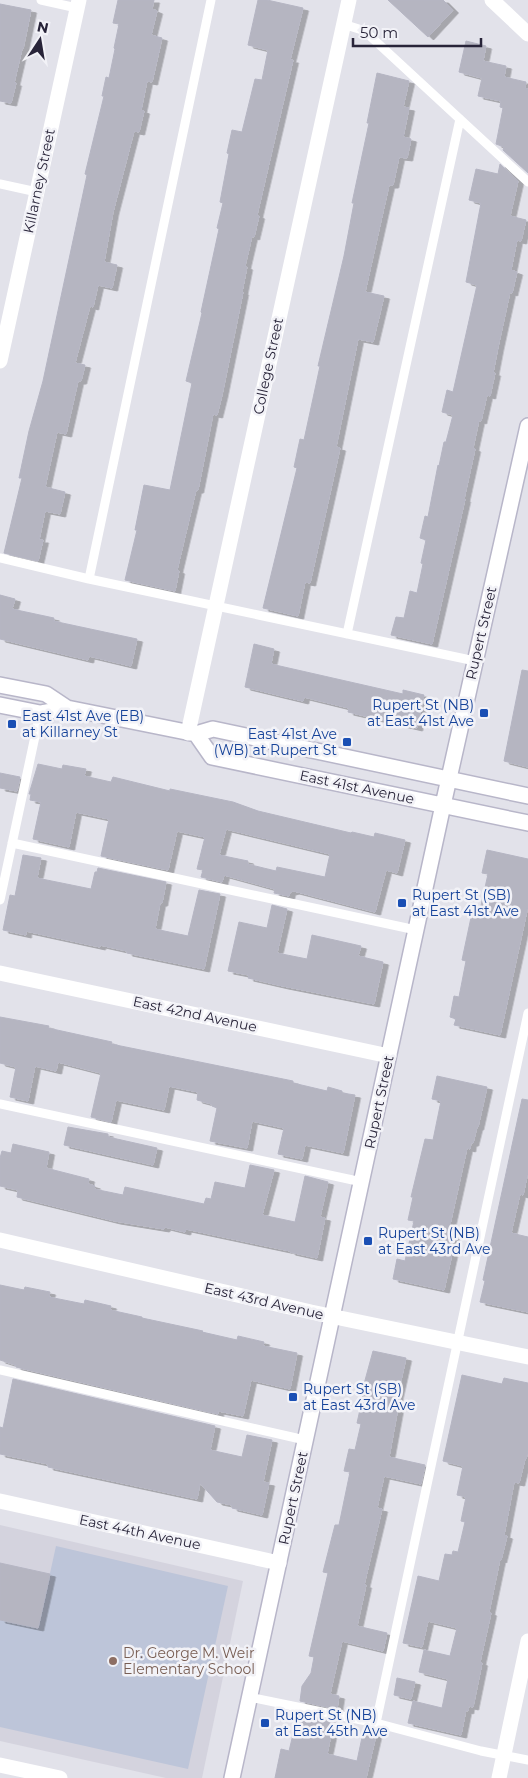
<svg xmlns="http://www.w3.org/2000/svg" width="528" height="1778" font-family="Montserrat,sans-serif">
	<defs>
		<filter id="shadow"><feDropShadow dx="5.5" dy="3" stdDeviation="0" flood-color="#0004"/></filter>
	</defs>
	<rect width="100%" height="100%" fill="#e2e2ea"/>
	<path fill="#d4d3de" d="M0 1525 243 1581 202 1778H166L0 1741Z"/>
	<path fill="#bdc5d9" d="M56 1546 228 1586 188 1769 0 1727V1620L38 1628Z"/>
	<path fill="#b5b5c1" stroke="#b5b5c3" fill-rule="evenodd" filter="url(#shadow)" d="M118 0H154L152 9 157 11 151 35 162 38 152 82 147 81 141 110 144 111 139 132 134 131 113 212 104 262 117 265 112 288 98 285 93 307 90 306 75 363 85 365 81 381H78L66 434 57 432 45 487 65 492 60 514 45 511 39 540H43L38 561 4 553 22 478H19L29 431 43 381 87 175 85 174 104 96H102L106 77 109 78 115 49 114 48 119 24 113 23Z
		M258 0H267L303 8 290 60H293L257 215 259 216 254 237 252 236 245 266 247 267 242 292H243L222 395 217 415 213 414 198 490H196L177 570 179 571 175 591 125 580 137 530H135L144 485 170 490 192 383 186 381 202 313 201 312 219 229 217 228 223 203 220 202 229 154 227 153 232 130 242 132 255 79 262 80 268 50 248 45Z
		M388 0H443L453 10 428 37Z
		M0 4 31 10 23 49H22L14 83H16L11 103 0 101Z
		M466 41 486 46 483 61 506 66 504 77 526 82 525 88 528 89V173L503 150 504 147 496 144 503 108 500 107 501 101 478 96 482 78 459 72Z
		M377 73 409 81 403 107 409 108 403 137 411 139 407 158 399 157 393 185H389L365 292 384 296 373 342 358 339 336 447 340 448 310 583 305 582 298 616 263 608 297 468 294 467 300 439 304 440 320 366H318L344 256 354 203H352L369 123H367Z
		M500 164 518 181 510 216 526 220 521 241 517 240 511 270 517 272 512 293 510 292 498 347 493 373H495L490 396 487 395 481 421 479 420 473 448 475 449 464 499H465L432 644 391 635 396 617 404 618 410 591 417 593 423 564 421 563 426 540 420 538 425 516 428 517 438 465 439 466 444 442H446L453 415 442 412 447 390 453 392 477 285 466 282 481 203 469 200 476 169 498 174Z
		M0 595 15 599 12 609 54 618 53 621 137 639 131 666 89 656 88 660 0 639Z
		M254 644 274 649 271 664 403 694V690L424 695 417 728 348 712 349 708 304 697 303 701 245 687Z
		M522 670 528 671V767L504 761Z
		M38 764 62 769 63 765 86 769 84 776 111 782 113 777 170 791V789L233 802 258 811 351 833 352 832 374 837 375 833 405 840 397 873 386 870 375 912 294 891 290 892 289 896 274 893 275 889 224 875 222 882 201 877 203 870 197 869 205 837 177 831 168 870 101 856 109 819 76 812 69 847 33 839 41 802 30 800 31 794H29ZM226 829 330 854 325 877 277 867 276 871 247 864 248 861 219 855Z
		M0 773 20 777 17 791 0 788Z
		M487 850 528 859V906L500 1035 454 1025 456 1019 450 1017 454 996 459 997 466 961 462 960 473 908 480 910 488 874 482 873Z
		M23 855 41 858 37 878 91 889 95 872H97L98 868 166 882 162 903H160L155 929 188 936 199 890 220 894 204 969 127 953V951L100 945V947L26 931V935L3 930 10 895 15 896Z
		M272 905 287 909 277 953 307 959 312 935 361 946 358 956 383 962 374 1004 283 986 248 978 249 975 228 971 239 922 267 928Z
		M0 1017 49 1026 48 1028 112 1042 111 1044 293 1081V1083L327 1091 328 1087 342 1091V1093L355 1095 343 1153 305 1145 302 1159 278 1154 284 1128 252 1121 247 1148 210 1141 217 1108 212 1106V1104L197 1100 198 1092 169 1086 164 1110 116 1100 111 1122 91 1117 101 1073 58 1062 56 1071 35 1066 28 1101 10 1097 16 1067 0 1063Z
		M437 1076 487 1087 478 1127H477L473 1143H471L470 1149 467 1148 449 1229H453L452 1236 454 1237 450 1253 452 1254 444 1290 393 1279 397 1259 405 1261 414 1221 408 1220 413 1197H411L425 1139 433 1140 441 1101 432 1099Z
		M522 1099 528 1100V1172L523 1195 520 1194 511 1233 528 1237V1312L480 1302 485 1281 483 1280Z
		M68 1127 108 1134V1137L157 1148 153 1165 64 1145Z
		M13 1144 49 1152 46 1168 89 1179 88 1184 95 1186 94 1189 123 1195 125 1187 204 1204 206 1198 211 1199 215 1182 245 1188 250 1165 274 1170 262 1215 295 1222 305 1176 328 1182 320 1217 325 1218 317 1258 290 1252V1251L186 1229 185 1232 165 1227 164 1229 115 1221 17 1197 18 1190 0 1186V1158L2 1151 11 1153Z
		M0 1285 24 1290 25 1287 50 1292 49 1297 84 1304 85 1300 111 1306 110 1310 142 1317V1318L203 1331 202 1332 237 1340 238 1336 264 1342 263 1346 297 1353 290 1389 251 1380 243 1416 218 1411V1414L16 1367V1365L0 1360Z
		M373 1351 406 1358 395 1407 398 1408 389 1457 425 1465 421 1484 384 1476 377 1508 382 1509 364 1585H366L357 1626 387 1633 383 1651 342 1641 330 1694 339 1696 337 1709 300 1701 302 1686 311 1673 314 1657 309 1656 328 1573 323 1572 335 1525H339L350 1472 344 1471 349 1449 355 1450 361 1424 357 1423 363 1396 361 1395Z
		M462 1375 502 1384 504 1378 528 1383V1451L526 1459H525L519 1483 514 1482 504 1535 507 1536 501 1560 500 1559 489 1612 491 1613 480 1662 482 1663 473 1707 469 1706 468 1711 466 1710 461 1735 408 1723 413 1701 442 1708 448 1679 419 1672 424 1650 450 1656 457 1628 428 1621 422 1647 403 1643 418 1576 439 1581 445 1554 452 1555 453 1551 458 1552 465 1522 461 1521 466 1497 457 1495 463 1466 443 1461Z
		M13 1379 215 1426 210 1450 242 1457 247 1435 272 1440 263 1482 269 1483 262 1515 232 1508V1505L217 1502 200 1483 197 1499 48 1467V1464L0 1454V1427L3 1428Z
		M0 1563 50 1574 38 1628 0 1620Z
		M397 1678 415 1682 411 1699 394 1695Z
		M298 1714 334 1721 327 1754 357 1761 364 1728 377 1731 366 1778H275L281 1749 289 1751Z"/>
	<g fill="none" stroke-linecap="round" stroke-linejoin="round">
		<defs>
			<path id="secondary" d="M0 685 46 694 67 708
				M0 705 40 713 67 708 196 734 213 729 528 796
				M196 734 212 757 528 823
				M232 1778 443 805 528 426"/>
		</defs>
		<use href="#secondary" stroke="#b8b6c9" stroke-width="18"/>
		<path stroke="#fff" stroke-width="9" d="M41 0 77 8
			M343 24 362 30 370 36 528 182
			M0 184 37 192
			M0 558 89 579 475 661
			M89 579 211 0
			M347 634 460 119
			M12 843 416 930
			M0 900 40 713
			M0 1104 362 1182
			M0 1370 305 1440
			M249 1697 376 1723 481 1751 528 1760
			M376 1723 528 1013"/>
		<path stroke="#fff" stroke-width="15" d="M492 0 528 34
			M0 361 79 0
			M188 733 349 0
			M0 973 389 1056
			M0 1240 311 1312 528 1357
			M0 1501 279 1563
			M0 1765 60 1778
			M499 1778 528 1641"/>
		<use href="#secondary" stroke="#fff" stroke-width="15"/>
	</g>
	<g fill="#1a4fb4" stroke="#f2f2f7" stroke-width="2">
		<rect x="479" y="708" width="10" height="10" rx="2.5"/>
		<rect x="7" y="719" width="10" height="10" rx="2.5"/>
		<rect x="342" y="737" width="10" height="10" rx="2.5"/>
		<rect x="397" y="898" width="10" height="10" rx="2.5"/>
		<rect x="363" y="1236" width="10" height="10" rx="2.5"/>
		<rect x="288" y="1392" width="10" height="10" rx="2.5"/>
		<rect x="260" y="1718" width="10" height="10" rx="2.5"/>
	</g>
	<circle fill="#8d6e63" stroke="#f2f2f7" stroke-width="2" cx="113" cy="1661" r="5"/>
	<g text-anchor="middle" stroke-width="5" stroke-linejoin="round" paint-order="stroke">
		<g font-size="14" fill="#282439" stroke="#f2f2f7">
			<text transform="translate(39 181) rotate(-78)" y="5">Killarney Street</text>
			<text transform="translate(268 366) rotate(-78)" y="5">College Street</text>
			<text transform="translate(481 633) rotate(-77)" y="5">Rupert Street</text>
			<text transform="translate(357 787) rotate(12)" y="5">East 41st Avenue</text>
			<text transform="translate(195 1014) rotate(12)" y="5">East 42nd Avenue</text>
			<text transform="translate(379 1102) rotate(-78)" y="5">Rupert Street</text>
			<text transform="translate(264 1301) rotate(13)" y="5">East 43rd Avenue</text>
			<text transform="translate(293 1498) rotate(-78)" y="5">Rupert Street</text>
			<text transform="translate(140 1532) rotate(12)" y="5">East 44th Avenue</text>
		</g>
		<g font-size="14" fill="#164399" stroke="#f2f2f7" text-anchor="start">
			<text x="474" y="710" text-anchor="end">Rupert St (NB)<tspan x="474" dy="16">at East 41st Ave</tspan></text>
			<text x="22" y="721">East 41st Ave (EB)<tspan x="22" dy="16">at Killarney St</tspan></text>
			<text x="337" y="739" text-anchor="end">East 41st Ave<tspan x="337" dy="16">(WB) at Rupert St</tspan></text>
			<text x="412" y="900">Rupert St (SB)<tspan x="412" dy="16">at East 41st Ave</tspan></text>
			<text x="378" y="1238">Rupert St (NB)<tspan x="378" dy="16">at East 43rd Ave</tspan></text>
			<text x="303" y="1394">Rupert St (SB)<tspan x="303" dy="16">at East 43rd Ave</tspan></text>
			<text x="275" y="1720">Rupert St (NB)<tspan x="275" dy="16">at East 45th Ave</tspan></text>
		</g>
		<g font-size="14" fill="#785e54" stroke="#f2f2f7" text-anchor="start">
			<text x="123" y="1658">Dr. George M. Weir<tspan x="123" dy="16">Elementary School</tspan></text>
		</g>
	</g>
	<g transform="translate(40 40) rotate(12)" stroke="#f2f2f7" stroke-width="4" paint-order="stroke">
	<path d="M0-4L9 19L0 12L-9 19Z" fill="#282439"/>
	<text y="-8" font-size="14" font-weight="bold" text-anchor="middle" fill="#282439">N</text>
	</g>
	<path d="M353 38v8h128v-8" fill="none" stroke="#282439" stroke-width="2.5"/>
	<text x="360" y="38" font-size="15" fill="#282439" stroke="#f2f2f7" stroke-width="4" paint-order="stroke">50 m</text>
</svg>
